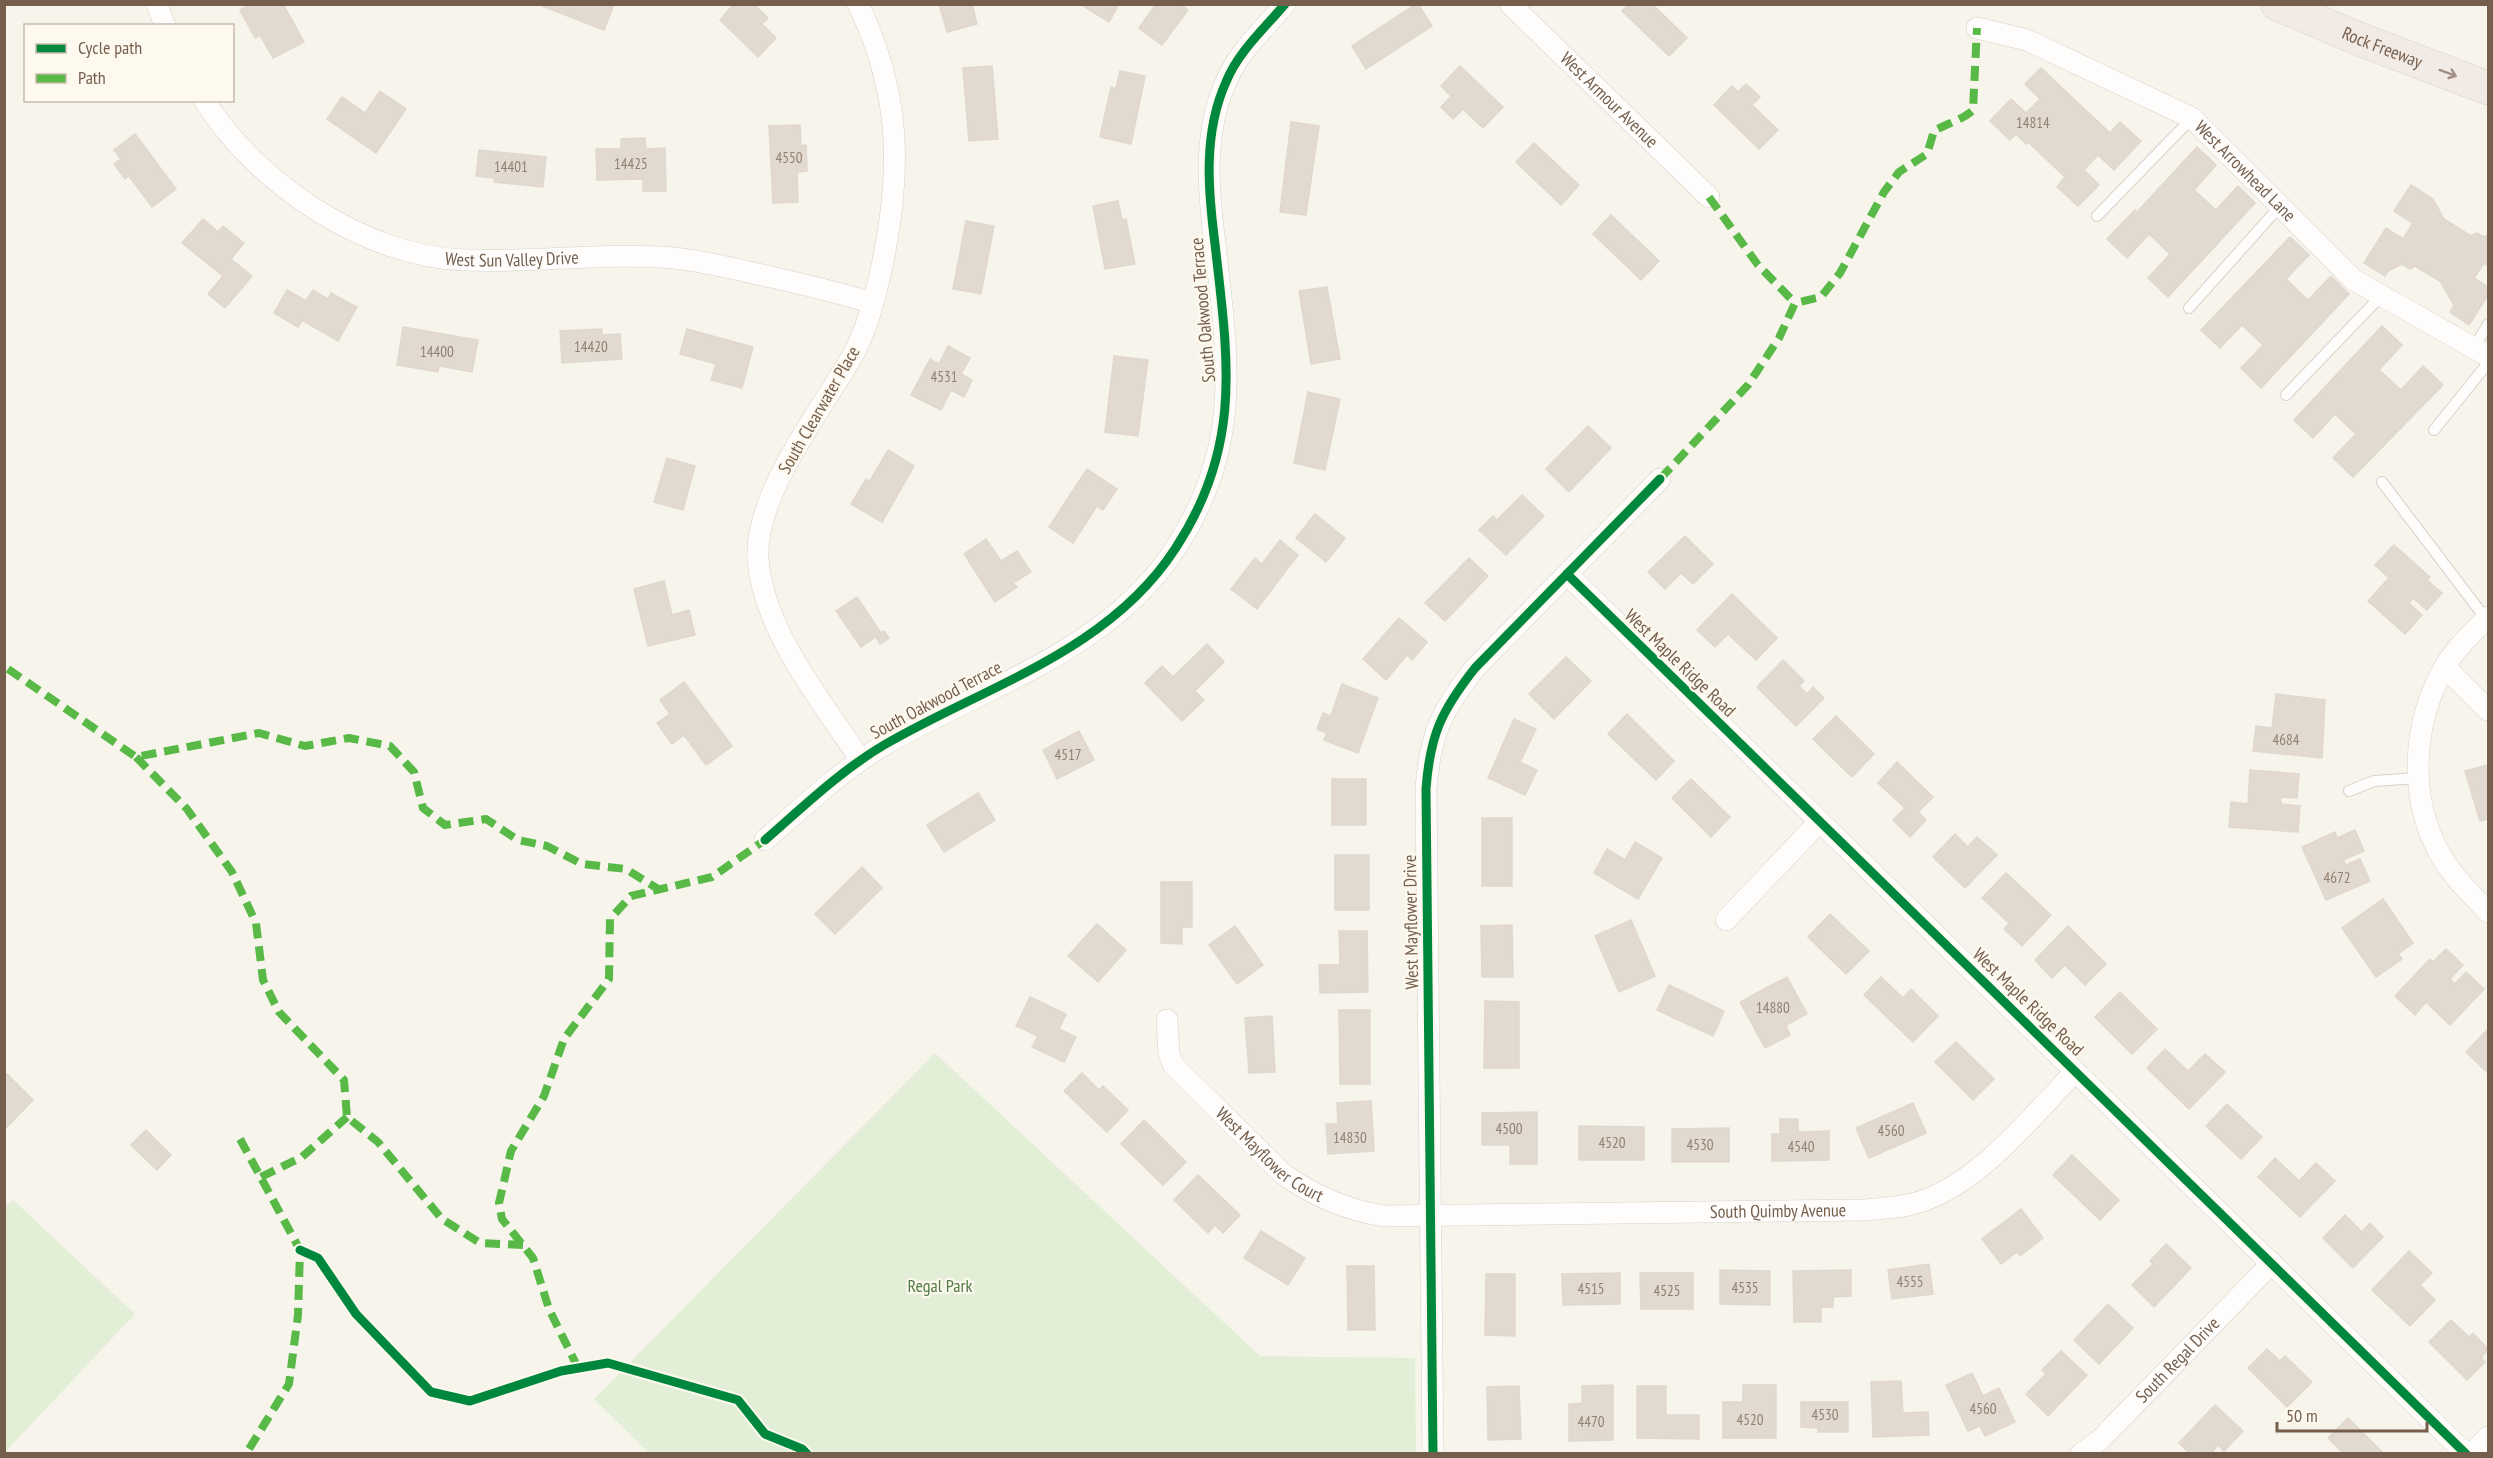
<svg xmlns="http://www.w3.org/2000/svg" width="2493" height="1458" font-family="'PT Sans Narrow',sans-serif">
<rect width="100%" height="100%" fill="#f7f4ec"/>
<!-- green -->
<g fill="#e3eed7">
<path d="M935 1053 1260 1356 1415 1358 1416 1453H649L594 1399Z"/>
<path d="M13 1200 135 1314 5 1452 4 1209Z"/>
</g>
<!-- building -->
<g fill="#e2dad1" stroke="#e0d8ce" stroke-width="1.5">
<path d="M250 4H283L304 42 273 58 260 35 255 38 240 10Z"/>
<path d="M537 4H614L604 30Z"/>
<path d="M734 4H754L768 18 762 24 776 38 758 57 720 20Z"/>
<path d="M939 4H972L977 24 947 32Z"/>
<path d="M1080 4H1119L1109 22Z"/>
<path d="M1156 4H1180L1188 10 1162 45 1139 28Z"/>
<path d="M1416 4H1418L1432 26 1366 69 1352 46Z"/>
<path d="M1629 4H1652L1687 38 1669 56 1622 11Z"/>
<path d="M992 66 998 139 969 141 963 68Z"/>
<path d="M1460 66 1503 107 1483 128 1463 109 1453 119 1441 107 1451 96 1441 86Z"/>
<path d="M2041 68 2110 133 2120 122 2141 141 2114 170 2098 155 2084 170 2099 185 2078 206 2057 187 2065 177 2028 142 2026 144 2016 134 2010 140 1990 121 2011 99 2026 113 2040 99 2025 84Z"/>
<path d="M1120 71 1145 76 1131 144 1100 137 1111 87 1116 89Z"/>
<path d="M1746 84 1760 97 1752 105 1778 130 1759 149 1714 105 1732 86 1738 92Z"/>
<path d="M380 91 406 109 376 153 327 119 342 97 365 113Z"/>
<path d="M1291 122 1319 126 1306 215 1280 212Z"/>
<path d="M800 125 801 146 806 145 807 171 797 172 798 202 773 203 769 126Z"/>
<path d="M135 134 176 189 152 207 129 176 125 179 114 164 121 159 114 150Z"/>
<path d="M645 138 646 149 665 148 666 191H643V179L597 180 596 149H621V139Z"/>
<path d="M1534 143 1579 185 1561 205 1516 162Z"/>
<path d="M2197 147 2216 165 2194 190 2216 210 2238 186 2255 203 2168 297 2148 278 2170 254 2149 234 2127 258 2107 239 2135 210 2137 212Z"/>
<path d="M479 150 546 157 543 187 494 182V178L476 176Z"/>
<path d="M2411 185 2433 199 2444 219 2471 236 2477 233 2484 237 2488 235V266L2484 263 2474 278 2488 287V295L2469 325 2450 312 2454 305 2440 281 2415 266 2410 269 2402 264 2388 271 2385 276 2364 263 2386 228 2403 239 2413 223 2394 211Z"/>
<path d="M1118 201 1122 220 1126 219 1135 264 1105 269 1093 206Z"/>
<path d="M1611 215 1659 261 1641 280 1593 234Z"/>
<path d="M203 219 218 232 223 226 244 243 231 259 252 276 225 308 208 294 223 276 182 243Z"/>
<path d="M966 221 994 226 981 294 953 289Z"/>
<path d="M2290 237 2309 255 2286 279 2308 300 2331 276 2349 294 2261 388 2241 368 2263 345 2242 325 2220 348 2201 330Z"/>
<path d="M1327 287 1340 359 1311 364 1299 291Z"/>
<path d="M287 290 306 301 313 290 328 299 331 293 357 307 338 341 302 320 298 327 274 313Z"/>
<path d="M2382 326 2402 345 2379 370 2401 390 2423 366 2443 385 2353 477 2333 458 2356 434 2335 414 2313 438 2294 420Z"/>
<path d="M403 327 478 340 472 372 439 366 438 372 397 365Z"/>
<path d="M602 329V335L620 334 622 359 562 363 560 331Z"/>
<path d="M687 329 753 347 742 388 711 380 716 364 680 354Z"/>
<path d="M948 346 970 358 961 374 972 380 964 397 951 390 941 410 911 395 930 359 939 364Z"/>
<path d="M1114 356 1148 360 1138 436 1105 432Z"/>
<path d="M1308 392 1340 399 1325 470 1294 463Z"/>
<path d="M1588 426 1611 448 1569 492 1546 469Z"/>
<path d="M888 450 914 466 882 522 851 504 866 479 870 481Z"/>
<path d="M667 458 695 466 683 510 654 502Z"/>
<path d="M1087 469 1117 489 1103 510 1097 506 1073 543 1049 527Z"/>
<path d="M1522 495 1544 516 1506 555 1479 530 1493 516 1497 520Z"/>
<path d="M1315 514 1345 538 1326 562 1296 538Z"/>
<path d="M1685 536 1713 564 1693 584 1681 573 1665 589 1648 572Z"/>
<path d="M986 539 1001 561 1017 551 1031 572 1013 583 1017 587 995 602 964 554Z"/>
<path d="M1280 540 1298 555 1257 609 1231 589 1255 558 1262 564Z"/>
<path d="M2394 545 2430 577 2427 580 2442 593 2427 610 2413 598 2409 603 2422 615 2405 634 2368 601 2389 578 2375 565Z"/>
<path d="M1469 558 1488 576 1445 621 1425 603Z"/>
<path d="M664 581 672 615 689 610 695 635 648 646 634 589Z"/>
<path d="M1732 594 1777 638 1756 660 1728 634 1715 647 1697 630Z"/>
<path d="M857 597 881 633 884 631 889 638 880 644 876 637 861 647 836 611Z"/>
<path d="M1399 618 1427 642 1412 660 1407 655 1386 680 1363 659Z"/>
<path d="M1207 644 1224 662 1195 691 1204 700 1182 721 1145 683 1162 666 1173 677Z"/>
<path d="M1566 657 1591 681 1554 719 1529 694Z"/>
<path d="M1783 660 1804 681 1799 686 1807 694 1813 687 1824 698 1796 726 1757 687Z"/>
<path d="M684 682 732 746 706 765 684 735 672 744 657 723 670 714 660 700Z"/>
<path d="M1342 684 1378 698 1358 753 1324 740 1327 733 1317 729 1323 713 1331 716Z"/>
<path d="M2276 694 2325 700 2322 758 2253 751 2256 726 2272 728Z"/>
<path d="M1627 714 1674 761 1656 780 1608 734Z"/>
<path d="M1836 716 1874 754 1852 777 1813 739Z"/>
<path d="M1514 719 1536 729 1520 762 1537 770 1525 795 1488 778Z"/>
<path d="M1079 731 1094 760 1057 779 1043 750Z"/>
<path d="M1897 762 1933 797 1918 812 1926 820 1910 837 1893 820 1905 808 1878 783Z"/>
<path d="M2488 765V819L2480 821 2465 771Z"/>
<path d="M2250 770 2299 774 2297 798 2281 797V804L2300 806 2298 832 2229 827 2231 802 2248 804Z"/>
<rect x="1332" y="779" width="34" height="46"/>
<path d="M1691 779 1730 817 1711 837 1672 798Z"/>
<path d="M978 793 995 820 944 852 927 825Z"/>
<rect x="1482" y="818" width="30" height="68"/>
<path d="M2355 830 2364 851 2343 860 2346 865 2360 859 2370 881 2326 900 2302 847 2335 832 2337 838Z"/>
<path d="M1955 834 1968 847 1977 837 1997 855 1965 888 1933 857Z"/>
<path d="M1635 842 1662 858 1638 899 1594 873 1607 849 1625 860Z"/>
<rect x="1335" y="855" width="34" height="55"/>
<path d="M862 867 882 888 835 934 815 914Z"/>
<path d="M2006 873 2051 915 2022 946 2004 929 2009 923 1982 898Z"/>
<path d="M1161 882H1192V927H1182V944L1161 943Z"/>
<path d="M2383 899 2413 943 2398 954 2402 959 2376 977 2342 928Z"/>
<path d="M1830 914 1869 951 1846 974 1808 937Z"/>
<path d="M1631 920 1655 976 1619 992 1595 936Z"/>
<path d="M1097 924 1126 950 1098 982 1068 956Z"/>
<path d="M1512 925 1513 977H1482L1481 926Z"/>
<path d="M1235 926 1263 965 1237 984 1209 945Z"/>
<path d="M2068 926 2106 964 2085 985 2065 965 2052 978 2035 960Z"/>
<path d="M1339 931H1367L1368 992 1320 993 1319 965H1340Z"/>
<path d="M2446 949 2463 965 2450 979 2455 984 2466 972 2484 989 2450 1025 2426 1002 2415 1015 2395 996 2430 959 2433 962Z"/>
<path d="M1787 977 1807 1014 1786 1025 1790 1035 1765 1048 1740 1002Z"/>
<path d="M1881 977 1903 998 1911 989 1938 1016 1913 1042 1864 995Z"/>
<path d="M1669 985 1724 1011 1713 1036 1657 1010Z"/>
<path d="M2120 992 2157 1029 2132 1054 2095 1017Z"/>
<path d="M1030 997 1066 1014 1059 1029 1076 1037 1064 1062 1032 1047 1038 1036 1016 1026Z"/>
<path d="M1485 1001 1519 1002V1068H1484Z"/>
<path d="M1339 1010H1370V1084H1340Z"/>
<path d="M1272 1016 1275 1072 1249 1073 1245 1018Z"/>
<path d="M2488 1029V1073L2466 1052Z"/>
<path d="M1956 1042 1994 1079 1973 1100 1935 1062Z"/>
<path d="M2165 1049 2188 1071 2205 1054 2225 1072 2189 1109 2147 1068Z"/>
<path d="M1082 1073 1099 1090 1103 1086 1128 1110 1107 1132 1064 1091Z"/>
<path d="M7 1074 33 1100 4 1130V1077Z"/>
<path d="M1371 1101 1374 1151 1328 1154 1326 1124H1338L1337 1103Z"/>
<path d="M1913 1103 1926 1133 1869 1158 1856 1128Z"/>
<path d="M2227 1104 2262 1137 2241 1159 2206 1126Z"/>
<path d="M1537 1112V1164H1510V1145H1482V1113Z"/>
<path d="M1780 1119H1798V1132L1829 1131V1160L1772 1161V1134H1780Z"/>
<path d="M1144 1120 1186 1162 1163 1185 1121 1144Z"/>
<path d="M1579 1126 1644 1127V1160H1579Z"/>
<path d="M1729 1128V1162H1672V1129Z"/>
<path d="M146 1130 171 1155 157 1170 131 1145Z"/>
<path d="M2072 1155 2119 1200 2100 1220 2053 1175Z"/>
<path d="M2275 1158 2299 1181 2316 1163 2335 1181 2300 1217 2258 1177Z"/>
<path d="M1198 1175 1240 1215 1223 1233 1215 1225 1208 1233 1174 1200Z"/>
<path d="M2021 1209 2043 1238 2020 1256 2017 1252 2001 1264 1982 1239Z"/>
<path d="M2345 1215 2362 1232 2370 1223 2383 1237 2353 1268 2323 1238Z"/>
<path d="M1261 1231 1305 1258 1288 1285 1244 1258Z"/>
<path d="M2166 1244 2191 1268 2154 1307 2132 1285 2153 1264 2150 1261Z"/>
<path d="M2409 1251 2432 1273 2420 1285 2435 1300 2410 1326 2372 1290Z"/>
<path d="M1929 1264 1933 1294 1892 1299 1888 1270Z"/>
<path d="M1347 1266H1374L1375 1330H1348Z"/>
<path d="M1720 1270 1770 1271V1305L1720 1304Z"/>
<path d="M1851 1270V1296L1833 1297V1307H1821V1322H1794L1793 1271Z"/>
<path d="M1620 1273V1304L1563 1305 1562 1274Z"/>
<path d="M1640 1273H1693V1309H1641Z"/>
<path d="M1486 1274H1515V1336L1485 1335Z"/>
<path d="M2108 1304 2133 1328 2099 1364 2074 1340Z"/>
<path d="M2451 1320 2469 1337 2473 1333 2488 1349 2481 1358 2485 1362 2467 1380 2429 1342Z"/>
<path d="M2267 1349 2280 1361 2285 1356 2312 1382 2287 1407 2248 1368Z"/>
<path d="M2061 1351 2087 1375 2048 1416 2026 1394 2046 1374 2042 1370Z"/>
<path d="M1972 1373 1983 1396 1999 1388 2015 1422 1985 1436 1980 1426 1968 1431 1946 1385Z"/>
<path d="M1901 1381 1903 1413 1928 1412 1929 1435 1873 1437 1871 1382Z"/>
<path d="M1613 1385V1440L1569 1441V1404L1582 1403V1386Z"/>
<path d="M1743 1385H1776V1438H1723V1402H1743Z"/>
<path d="M1519 1386 1521 1439 1488 1440 1487 1387Z"/>
<path d="M1637 1386H1666V1415H1699V1439L1637 1438Z"/>
<path d="M1801 1402H1848V1432H1818V1428L1801 1427Z"/>
<path d="M2215 1405 2243 1431 2224 1451 2218 1445 2211 1454H2190L2179 1443Z"/>
<path d="M2348 1418 2384 1454H2344L2328 1438Z"/>
</g>
<g fill="none" stroke-linecap="round" stroke-linejoin="round">
<!-- service casing -->
<g stroke="#d7d1ca" stroke-width="12">
<g id="service">
<path d="M2097 216 2192 118"/>
<path d="M2189 308 2280 206"/>
<path d="M2474 348 2488 324"/>
<path d="M2286 395 2381 296"/>
<path d="M2434 430 2488 363"/>
<path d="M2382 482 2486 619"/>
<path d="M2349 791 2374 781 2418 778"/>
</g>
</g>
<!-- minor casing -->
<g stroke="#d7d1ca" stroke-width="22">
<g id="minor">
<path d="M157 4 165 26"/>
<path d="M858 4C901 93 902 171 882 266 875 297 867 332 850 360 819 413 754 496 758 559 763 630 822 702 860 759"/>
<path id="s1" d="M1510 4 1709 197"/>
<path id="s2" d="M1977 28 2027 40 2192 118 2354 280 2488 356"/>
<path id="s3" d="M204 100C257 184 365 257 465 260 535 263 605 252 674 258 702 261 731 268 758 274 797 283 835 291 872 303"/>
<path d="M1567 574 2466 1454"/>
<path d="M2488 617C2473 633 2455 648 2444 668 2412 725 2408 798 2441 856 2454 878 2471 894 2488 912"/>
<path d="M2445 667 2488 710"/>
<path d="M765 840C803 807 840 771 884 745 985 686 1108 652 1175 549 1243 446 1228 359 1215 244 1208 190 1203 133 1226 82 1238 52 1264 29 1285 4"/>
<path d="M1726 920 1819 822"/>
<path id="s4" d="M1167 1020 1169 1054 1174 1066 1283 1174C1314 1196 1346 1210 1384 1216L1865 1210C1881 1208 1897 1208 1912 1204 1975 1189 2031 1117 2075 1072"/>
<path d="M1433 1454 1426 789C1430 734 1442 710 1475 668L1660 479"/>
<path id="s5" d="M2081 1454 2100 1440 2272 1263"/>
<path d="M2472 1454 2488 1437"/>
</g>
</g>
<!-- motorway casing -->
<g stroke="#d8d1ca" stroke-width="34">
<g id="motorway">
<path id="s6" d="M2277 4 2359 39 2488 88"/>
</g>
</g>
<!-- service -->
<use href="#service" stroke="#fefdfc" stroke-width="10"/>
<!-- minor -->
<use href="#minor" stroke="#fefdfc" stroke-width="21"/>
<!-- motorway -->
<use href="#motorway" stroke="#f1eae5" stroke-width="33"/>
<!-- quiet -->
<g stroke="#58b947" stroke-width="8" stroke-dasharray="15 8" stroke-linecap="butt">
<path d="M1709 197 1758 265 1795 303"/>
<path d="M1660 479 1748 385 1779 338 1795 303 1821 297 1840 273 1884 192 1899 172 1927 154 1934 131C1946 124 1964 119 1973 110L1977 28"/>
<path d="M8 669 136 757 259 733 305 746 349 738 390 746 414 772 423 808 445 825 486 819 518 840 547 846 582 864 626 869 658 889"/>
<path d="M136 757 187 809 232 872 256 923 263 980 279 1012 344 1080 347 1117 378 1142 442 1219 480 1243 523 1245"/>
<path d="M240 1139 300 1250 298 1315 289 1384 246 1454"/>
<path d="M261 1177 302 1157 347 1117"/>
<path d="M578 1368 549 1309 533 1258 502 1219 499 1203 511 1151 544 1096 564 1039 609 979 610 919 631 896 712 877 765 840"/>
</g>
<!-- cycleway casing -->
<g stroke="#fef9ee" stroke-width="13">
<g id="cycleway">
<path d="M1567 574 2466 1454"/>
<path d="M765 840C803 807 840 771 884 745 985 686 1108 652 1175 549 1243 446 1228 359 1215 244 1208 190 1203 133 1226 82 1238 52 1264 29 1285 4"/>
<path d="M300 1250 318 1258 356 1314 431 1392 470 1401 561 1371 608 1363 738 1400 765 1434 802 1449 807 1454"/>
<path d="M1433 1454 1426 789C1430 734 1442 710 1475 668L1660 479"/>
</g>
</g>
<!-- cycleway -->
<use href="#cycleway" stroke="#00873e" stroke-width="9"/>
</g>
<!-- one-way arrows -->
<defs><path id="oneway-shaft" d="M-6 0H5M1.5-3L5.5 0L1.5 3" fill="none" stroke-width="1.6" stroke-linecap="round" stroke-linejoin="round" transform="scale(1.5)"/></defs>
<use stroke="#a08f82" href="#oneway-shaft" transform="translate(2448 73) rotate(20)"/>
<g text-anchor="middle" stroke-width="4.5" stroke-linejoin="round" paint-order="stroke">
<!-- number labels -->
<g font-size="15" fill="#928070">
<text x="2033" y="128">14814</text>
<text x="789" y="163">4550</text>
<text x="631" y="169">14425</text>
<text x="511" y="172">14401</text>
<text x="591" y="352">14420</text>
<text x="437" y="357">14400</text>
<text x="944" y="382">4531</text>
<text x="2286" y="745">4684</text>
<text x="1068" y="760">4517</text>
<text x="2337" y="883">4672</text>
<text x="1773" y="1013">14880</text>
<text x="1509" y="1134">4500</text>
<text x="1891" y="1136">4560</text>
<text x="1350" y="1143">14830</text>
<text x="1612" y="1148">4520</text>
<text x="1700" y="1150">4530</text>
<text x="1801" y="1152">4540</text>
<text x="1910" y="1287">4555</text>
<text x="1745" y="1293">4535</text>
<text x="1591" y="1294">4515</text>
<text x="1667" y="1296">4525</text>
<text x="1983" y="1414">4560</text>
<text x="1825" y="1420">4530</text>
<text x="1750" y="1425">4520</text>
<text x="1591" y="1427">4470</text>
</g>
<!-- street labels -->
<g font-size="18" fill="#755e4c" stroke="#fef9ee">
<text dy="6" stroke="none"><textPath href="#s6" startOffset="114">Rock Freeway</textPath></text>
<text dy="6" stroke="none"><textPath href="#s1" startOffset="138">West Armour Avenue</textPath></text>
<text dy="6" stroke="none"><textPath href="#s2" startOffset="309">West Arrowhead Lane</textPath></text>
<text dy="6" stroke="none"><textPath href="#s3" startOffset="364">West Sun Valley Drive</textPath></text>
<text transform="translate(1203 310) rotate(-95)" y="6">South Oakwood Terrace</text>
<text transform="translate(819 410) rotate(-60)" y="6">South Clearwater Place</text>
<text transform="translate(1680 663) rotate(44)" y="6">West Maple Ridge Road</text>
<text transform="translate(936 700) rotate(-28)" y="6">South Oakwood Terrace</text>
<text transform="translate(1411 922) rotate(-91)" y="6">West Mayflower Drive</text>
<text transform="translate(2028 1002) rotate(44)" y="6">West Maple Ridge Road</text>
<text dy="6" stroke="none"><textPath href="#s4" startOffset="178">West Mayflower Court</textPath></text>
<text dy="6" stroke="none"><textPath href="#s4" startOffset="705">South Quimby Avenue</textPath></text>
<text dy="6" stroke="none"><textPath href="#s5" startOffset="135">South Regal Drive</textPath></text>
</g>
<!-- park labels -->
<g font-size="18" fill="#507b44" stroke="#fef9ee">
<text x="940" y="1292">Regal Park</text>
</g>
</g>
<!-- border -->
<rect width="2493" height="1458" fill="none" stroke="#755e4c" stroke-width="12"/>
<!-- legend -->
<rect x="24" y="24" width="210" height="78" fill="#fef9ee" stroke="#c7bbad" stroke-width="1.5"/>
<rect x="36" y="44" width="30" height="9" fill="#00873e" stroke="#c7bbad" stroke-width="1.5"/>
<text x="78" y="54" font-size="18" fill="#755e4c">Cycle path</text>
<rect x="36" y="74" width="30" height="9" fill="#58b947" stroke="#c7bbad" stroke-width="1.5"/>
<text x="78" y="84" font-size="18" fill="#755e4c">Path</text>
<!-- scale -->
<path d="M2277 1422v9h150v-9" fill="none" stroke="#755e4c" stroke-width="3"/>
<text x="2286" y="1422" font-size="18" fill="#755e4c" stroke="#fef9ee" stroke-width="4.5" paint-order="stroke">50 m</text>
</svg>
